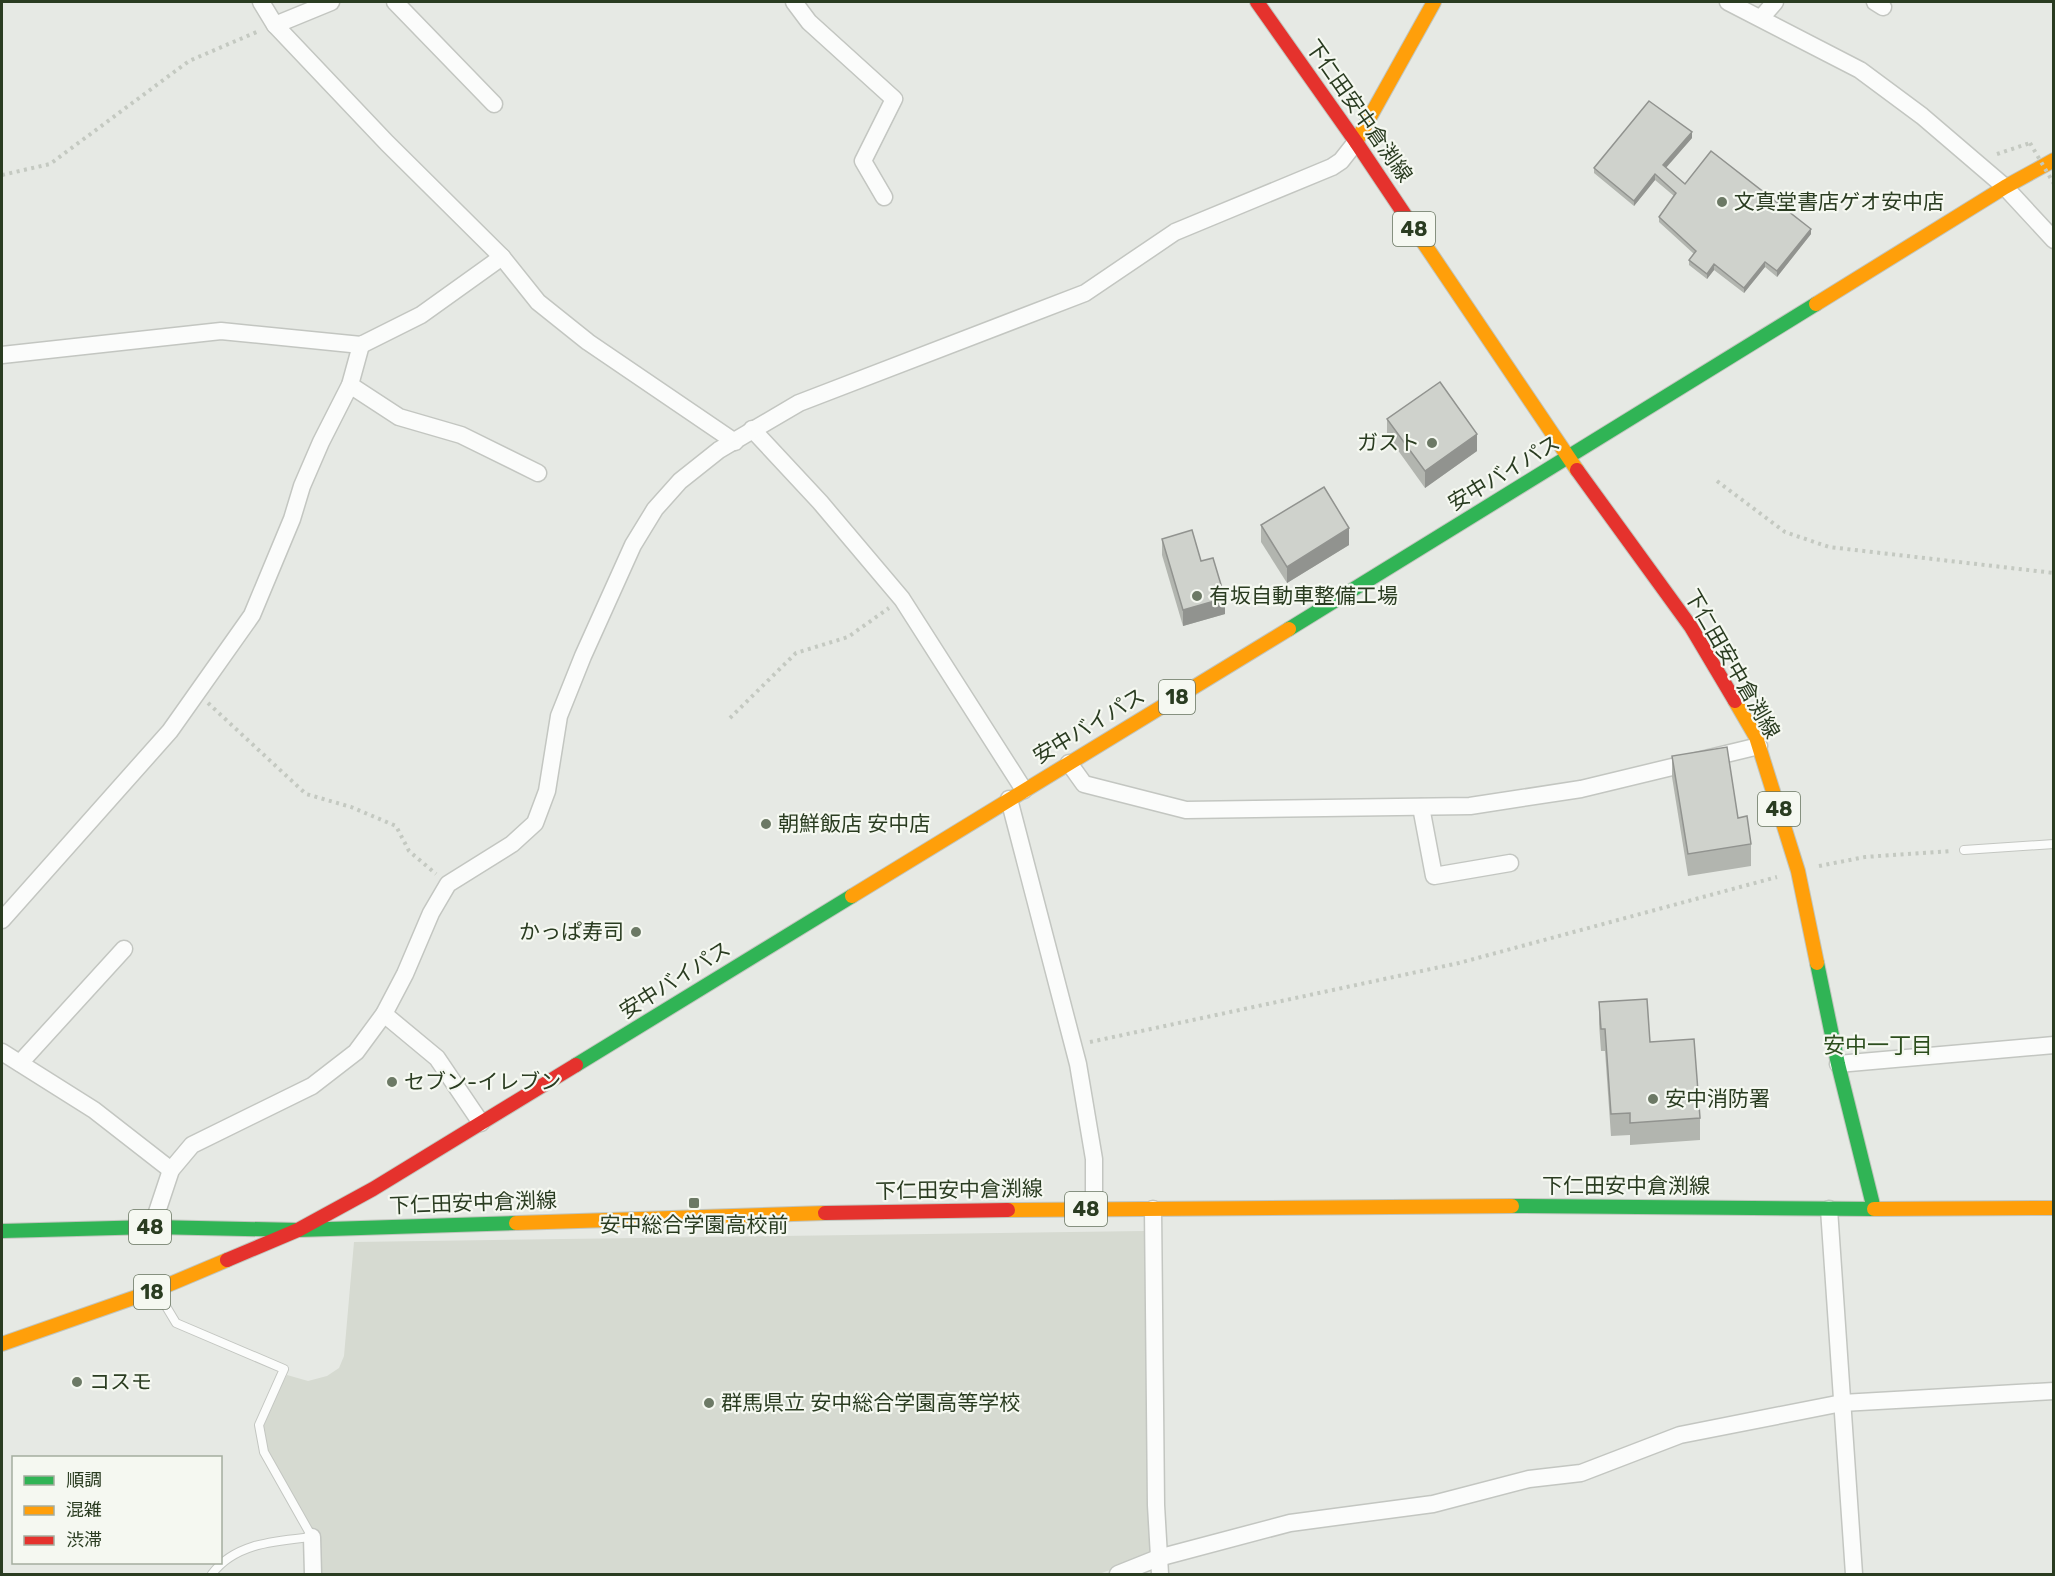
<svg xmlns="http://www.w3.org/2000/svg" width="2055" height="1576" font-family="Rubik,'Noto Sans JP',sans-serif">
<rect width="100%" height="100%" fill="#e6e9e4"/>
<!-- built -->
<path fill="#d6dad1" d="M1144 1231 1150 1551 1143 1558 1099 1574H317L315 1535 268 1452 259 1425 287 1375 308 1381 327 1376 339 1368 344 1356 354 1242Z"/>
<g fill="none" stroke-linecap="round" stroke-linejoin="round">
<!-- lane casing -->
<g stroke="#c3c6c1" stroke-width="10">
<g id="lane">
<path d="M1964 850 2054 844"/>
<path d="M158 1293 176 1323 284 1369 259 1425 264 1452 312 1537C276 1541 235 1543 212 1574"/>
</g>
</g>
<!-- street casing -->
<g stroke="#c3c6c1" stroke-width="19">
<g id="street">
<path d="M261 2 275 25 387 143 502 257 538 302 588 342 735 442"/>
<path d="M395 2 494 104"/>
<path d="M794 2 809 22 894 99 863 161 884 197"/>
<path d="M1728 2 1860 70 1922 116 2005 187 2054 240"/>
<path d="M1875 2 1883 7"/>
<path d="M1761 18 1775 2"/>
<path d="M275 25 331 2"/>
<path d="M2 355 221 331 361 345 421 315 502 257"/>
<path d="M350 385 399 417 461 435 538 473"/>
<path d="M752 429 820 502 902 599 1024 790"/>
<path d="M1069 763 1084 784 1186 810 1470 806 1581 789 1759 746"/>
<path d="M1009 799 1078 1064 1094 1159V1208"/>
<path d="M1421 807 1434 876 1510 863"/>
<path d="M2 920 170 731 252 615 292 519 302 486 321 442 350 385 361 345"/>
<path d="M384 1014 437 1058 481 1123"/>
<path d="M2 1052 94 1110 171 1170"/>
<path d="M20 1063 124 949"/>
<path d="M1838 1064 2054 1045"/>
<path d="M1153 1209 1156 1505 1160 1574"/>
<path d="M1829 1209 1854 1574"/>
<path d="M152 1227 171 1170 192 1145 312 1086 356 1052 384 1014 405 974 431 913 448 884 512 844 535 823 547 791 559 716 583 656 633 545 655 509 680 481 719 450 799 403 1085 293 1175 232 1332 167 1341 161 1356 142"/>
<path d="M312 1537 313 1574"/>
<path d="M1118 1574 1158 1558 1290 1523 1433 1504 1529 1479 1581 1473 1680 1435 1842 1403 2054 1391"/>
</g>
</g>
<!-- fast casing -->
<g stroke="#c1c5bd" stroke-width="16">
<g id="fast">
<path d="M1289 629 1816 304"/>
<path d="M576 1065 852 896"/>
<path d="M1512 1206 1874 1209 1838 1064 1817 963"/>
<path d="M2 1231 152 1227 298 1230 516 1223"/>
</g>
</g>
<!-- slow casing -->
<g stroke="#c1c5bd" stroke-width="16">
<g id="slow">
<path d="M1356 142 1434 2"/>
<path d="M1419 236 1577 470"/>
<path d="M1816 304 2005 187 2054 160"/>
<path d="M1735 701 1756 737 1798 871 1817 963"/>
<path d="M852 896 1289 629"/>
<path d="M1874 1209 2054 1208"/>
<path d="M1008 1210 1512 1206"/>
<path d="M516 1223 825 1213"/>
<path d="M2 1344 156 1290 227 1260"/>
</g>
</g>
<!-- jam casing -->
<g stroke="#c1c5bd" stroke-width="16">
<g id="jam">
<path d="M1257 2 1356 142 1419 236"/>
<path d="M1577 470 1691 627 1735 701"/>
<path d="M825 1213 1008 1210"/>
<path d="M227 1260 298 1230 373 1189 576 1065"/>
</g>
</g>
<!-- path -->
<g stroke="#c4c9c1" stroke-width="4" stroke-dasharray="3 4.5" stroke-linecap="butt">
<path d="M1997 154 2030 143"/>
<path d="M2 175 50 164 189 61 259 31"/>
<path d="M1717 481 1785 532 1829 547 2054 573"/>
<path d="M208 703 306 794 351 807 396 826 409 851 436 874"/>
<path d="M730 718 796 653 848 637 889 608"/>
<path d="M1819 866 1865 857 1951 851"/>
<path d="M1090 1042 1459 963 1777 877"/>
</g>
<!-- lane -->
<use href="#lane" stroke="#fbfcfb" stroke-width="8"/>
<!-- street -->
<use href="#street" stroke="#fbfcfb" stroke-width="16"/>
<!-- fast -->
<use href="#fast" stroke="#30b455" stroke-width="14"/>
<!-- slow -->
<use href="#slow" stroke="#ff9f0a" stroke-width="14"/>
<!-- jam -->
<use href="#jam" stroke="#e5322d" stroke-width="14"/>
<!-- path-bridge -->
<path stroke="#c4c9c1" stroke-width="4" stroke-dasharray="3 4.5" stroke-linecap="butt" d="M2030 143 2054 184"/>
</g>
<!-- wall -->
<g fill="#b2b5af">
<path d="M1692 138 1666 168 1685 184 1811 234 1777 277 1765 267 1744 293 1714 270 1707 279 1689 265V260L1694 254 1659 222V217L1674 196 1655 180 1634 206 1594 173V168Z"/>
<path d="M1387 419 1477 451 1425 488 1387 435Z"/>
<path d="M1261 525 1349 545 1287 583 1261 542Z"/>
<path d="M1162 539 1201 561 1225 614 1183 626 1162 555Z"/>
<path d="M1672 756 1738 818 1751 844V866L1688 876 1672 777Z"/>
<path d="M1599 1002 1650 1042 1700 1118V1140L1630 1145V1135L1611 1136 1605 1051H1601L1599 1024Z"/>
</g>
<!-- shaded-wall -->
<g fill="#91938f">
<path d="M1692 132V138L1663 171V165Z"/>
<path d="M1655 174V180L1634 206V201Z"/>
<path d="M1811 229V234L1777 277V271Z"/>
<path d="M1765 262V267L1744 293V288Z"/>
<path d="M1714 264V270L1707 279V274Z"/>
<path d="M1477 434V451L1425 488V471Z"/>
<path d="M1349 528V545L1287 583V567Z"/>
<path d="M1225 598V614L1183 626V610Z"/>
</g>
<!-- building -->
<g fill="#cfd2cc" stroke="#91938f" stroke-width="1.5">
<path d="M1649 101 1692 132 1663 165 1685 184 1711 151 1811 229 1777 271 1765 262 1744 288 1714 264 1707 274 1689 260 1696 251 1659 217 1676 193 1655 174 1634 201 1594 168Z"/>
<path d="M1440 382 1477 434 1425 471 1387 419Z"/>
<path d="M1324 487 1349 528 1287 567 1261 525Z"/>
<path d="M1192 530 1201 561 1213 558 1225 598 1183 610 1162 539Z"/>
<path d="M1727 747 1738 818 1747 816 1751 844 1688 854 1672 756Z"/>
<path d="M1647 999 1650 1042 1694 1039 1700 1118 1630 1123V1113L1611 1114 1605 1029H1601L1599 1002Z"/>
</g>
<!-- markers -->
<g fill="#6c7965" stroke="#f5f8f1" stroke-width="2">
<circle cx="1722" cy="202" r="6"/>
<circle cx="1432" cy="443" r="6"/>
<circle cx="1197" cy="596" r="6"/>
<circle cx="766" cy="824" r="6"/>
<circle cx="636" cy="932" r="6"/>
<circle cx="392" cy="1082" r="6"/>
<circle cx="1653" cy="1099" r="6"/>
<rect x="688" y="1197" width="12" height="12" rx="3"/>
<circle cx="77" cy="1382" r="6"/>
<circle cx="709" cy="1403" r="6"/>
</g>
<g text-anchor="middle" stroke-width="4.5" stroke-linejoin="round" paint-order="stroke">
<!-- shield labels -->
<g fill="#f5f8f1" stroke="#67745f" stroke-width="1.5">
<rect x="1393" y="212" width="42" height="34" rx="4.5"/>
<rect x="1159" y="680" width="36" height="34" rx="4.5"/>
<rect x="1758" y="792" width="42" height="34" rx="4.5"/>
<rect x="1065" y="1192" width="42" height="34" rx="4.5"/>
<rect x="129" y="1210" width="42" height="34" rx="4.5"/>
<rect x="134" y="1275" width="36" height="34" rx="4.5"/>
</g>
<g font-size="20" font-weight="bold" fill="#2a3c21">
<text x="1414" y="236">48</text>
<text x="1177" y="704">18</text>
<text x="1779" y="816">48</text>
<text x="1086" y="1216">48</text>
<text x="150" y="1234">48</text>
<text x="152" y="1299">18</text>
</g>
<!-- street labels -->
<g font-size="21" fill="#2a3c21" stroke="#f5f8f1">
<text transform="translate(1359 111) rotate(55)" y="7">下仁田安中倉渕線</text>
<text transform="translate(1504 473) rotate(-31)" y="7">安中バイパス</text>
<text transform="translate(1732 664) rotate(60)" y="7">下仁田安中倉渕線</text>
<text transform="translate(1089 726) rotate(-31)" y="7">安中バイパス</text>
<text transform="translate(675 980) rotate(-32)" y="7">安中バイパス</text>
<text x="1626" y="1193">下仁田安中倉渕線</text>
<text transform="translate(959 1190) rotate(-1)" y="7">下仁田安中倉渕線</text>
<text transform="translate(473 1203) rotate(-2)" y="7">下仁田安中倉渕線</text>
</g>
<!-- poi labels -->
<g font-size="21" fill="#2a3c21" stroke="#f5f8f1" text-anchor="start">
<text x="1734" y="209">文真堂書店ゲオ安中店</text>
<text x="1420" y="450" text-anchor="end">ガスト</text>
<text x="1209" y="603">有坂自動車整備工場</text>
<text x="778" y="831">朝鮮飯店 安中店</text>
<text x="624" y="939" text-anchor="end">かっぱ寿司</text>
<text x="404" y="1089">セブン-イレブン</text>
<text x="1665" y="1106">安中消防署</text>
<text x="694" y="1232" text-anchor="middle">安中総合学園高校前</text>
<text x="89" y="1389">コスモ</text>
<text x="721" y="1410">群馬県立 安中総合学園高等学校</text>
</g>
<!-- neighbourhood labels -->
<g font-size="22" fill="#2c4e1d" stroke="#f5f8f1">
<text x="1878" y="1053">安中一丁目</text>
</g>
</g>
<!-- border -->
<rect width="2055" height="1576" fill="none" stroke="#2a3c21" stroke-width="6"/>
<!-- legend -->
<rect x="12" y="1456" width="210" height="108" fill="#f5f8f1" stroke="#a4ad9e" stroke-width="1.5"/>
<rect x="24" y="1476" width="30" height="9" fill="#30b455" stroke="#a4ad9e" stroke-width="1.5"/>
<text x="66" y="1486" font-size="18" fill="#2a3c21">順調</text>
<rect x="24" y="1506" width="30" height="9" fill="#ff9f0a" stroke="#a4ad9e" stroke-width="1.5"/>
<text x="66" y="1516" font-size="18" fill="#2a3c21">混雑</text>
<rect x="24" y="1536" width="30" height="9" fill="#e5322d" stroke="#a4ad9e" stroke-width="1.5"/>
<text x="66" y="1546" font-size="18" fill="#2a3c21">渋滞</text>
</svg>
